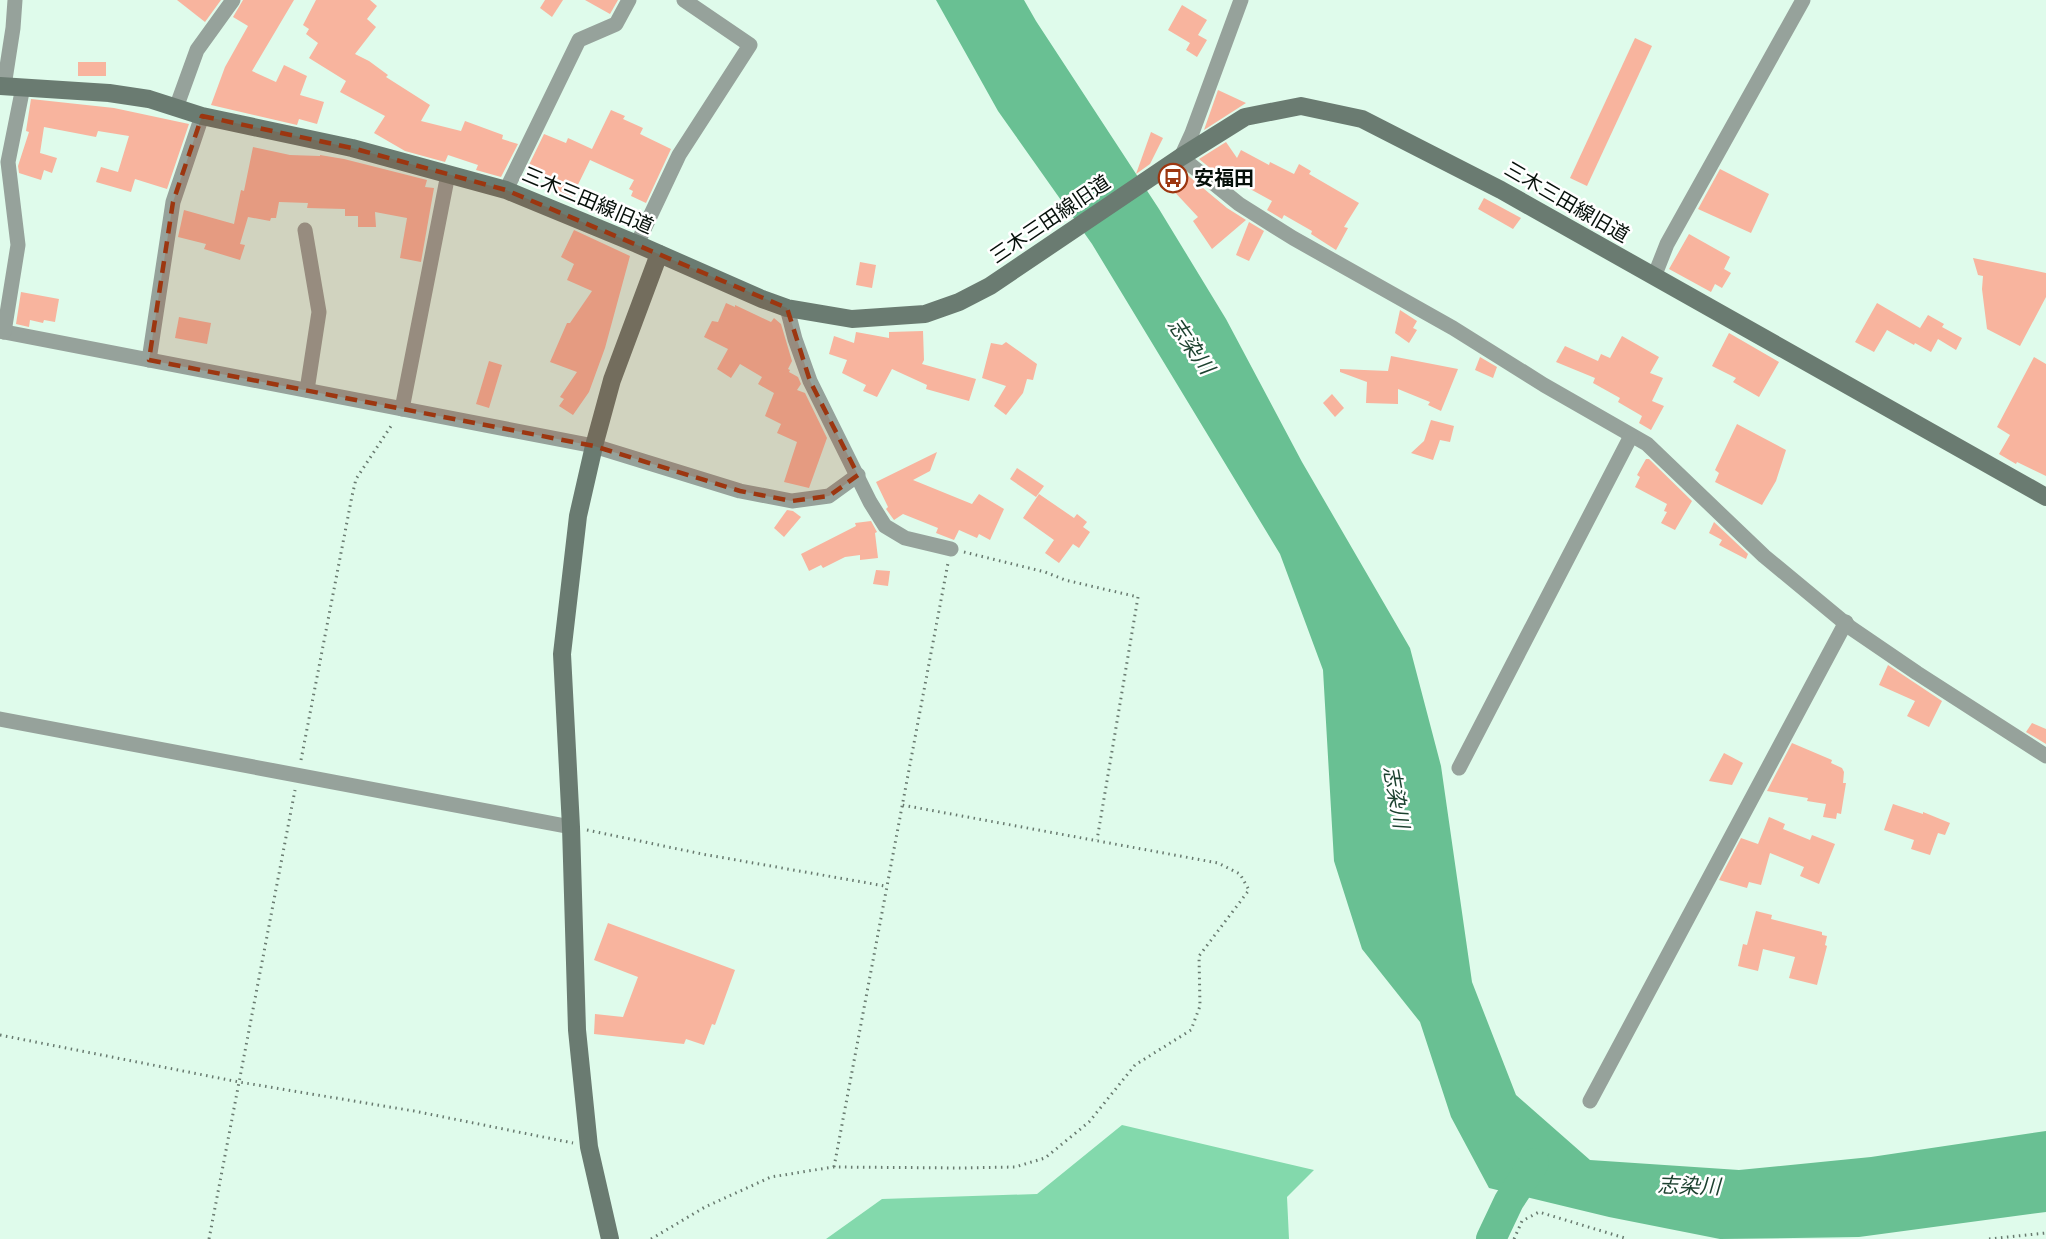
<svg xmlns="http://www.w3.org/2000/svg" width="2046" height="1239" font-family="'Open Sans','Noto Sans JP',sans-serif">
<rect width="100%" height="100%" fill="#dffbeb"/>
<!-- forest -->
<path fill="#83d9ac" d="M1122 1125 1314 1170 1287 1197 1289 1239H826L882 1199 1037 1194Z"/>
<!-- water -->
<path fill="#69c093" d="M936 0H1024L1036 21 1159 209 1226 319 1302 462 1410 648 1441 766 1472 982 1516 1095 1590 1160 1739 1170 1871 1157 2046 1131V1212L1859 1237 1720 1239 1609 1217 1489 1188 1451 1117 1420 1022 1362 949 1334 861 1323 670 1280 554 1092 244 998 111Z"/>
<g fill="none" stroke-linecap="round" stroke-linejoin="round">
<!-- river -->
<path stroke="#69c093" stroke-width="30" d="M1491 1239 1509 1201 1534 1163"/>
</g>
<!-- building -->
<g fill="#f8b49e">
<path d="M177 0H221L205 22Z"/>
<path d="M243 0H294L252 71 276 82 284 65 307 76 300 95 324 102 317 124 299 119 297 125 211 105 225 67 248 26 233 17Z"/>
<path d="M316 0H370L377 6 367 19 376 27 355 54 369 61 388 75 386 77 430 105 421 121 461 131 465 121 503 135 502 139 518 144 501 177 476 170 478 165 448 155 445 162 405 151 374 133 385 116 340 92 346 81 309 58 318 43 306 34 309 29 303 25Z"/>
<path d="M545 0H563L552 17 540 8Z"/>
<path d="M585 0H618L610 14Z"/>
<path d="M1182 5 1207 20 1198 35 1207 40 1197 57 1186 50 1190 43 1168 30Z"/>
<path d="M1635 38 1652 46 1587 186 1570 178Z"/>
<rect x="78" y="62" width="28" height="14"/>
<path d="M1218 90 1246 103 1204 130Z"/>
<path d="M31 99 114 108 189 124 167 189 135 179 131 192 96 182 101 167 118 172 129 136 98 131 96 137 44 127 40 153 57 158 52 173 44 170 41 180 19 173 18 166 29 132 26 131Z"/>
<path d="M611 110 625 116 623 119 643 128 640 134 671 149 646 203 631 196 633 191 629 189 634 180 590 160 570 201 554 193 558 183 527 169 544 134 566 143 568 138 592 149Z"/>
<path d="M1151 132 1163 138 1150 164 1136 174Z"/>
<path d="M1226 142 1237 158 1241 150 1269 165 1270 162 1294 174 1299 164 1311 171 1309 174 1359 203 1344 227 1348 228 1336 250 1311 234 1312 231 1284 215 1282 219 1267 210 1272 201 1241 184 1237 190 1199 159Z"/>
<path d="M253 147 290 155 320 156V155L344 159 427 180 425 187 434 188 421 262 400 258 407 218 375 212 376 227H358V216H345V209L307 208 308 203 279 202 276 218H271L270 221 248 217 240 244 245 245 240 260 204 249 206 244 178 237 184 210 234 224 241 190 244 191Z"/>
<path d="M1720 169 1769 194 1751 233 1698 209Z"/>
<path d="M1185 173 1227 208 1246 220 1212 249 1193 221 1198 217 1170 187Z"/>
<path d="M1484 198 1521 218 1513 229 1478 209Z"/>
<path d="M1249 222 1264 231 1249 261 1236 255Z"/>
<path d="M574 230 630 256 605 348 589 392 573 415 559 406 564 399 560 397 577 372 550 362 567 323H570L592 291 567 280 574 264 561 257Z"/>
<path d="M1689 234 1730 257 1724 269 1731 273 1722 288 1715 284 1711 292 1669 269Z"/>
<path d="M1973 258 2046 273V297L2020 346 1987 329 1982 289 1983 276 1978 275Z"/>
<path d="M860 262 876 265 872 288 856 285Z"/>
<path d="M21 292 59 299 55 322 44 320 43 323 30 320 29 327 16 324Z"/>
<path d="M726 303 735 307V305L771 322 774 318 781 324 792 361 788 369 790 370 789 372 798 377 801 384 797 390 805 393 827 438 809 488 784 482 797 442 777 433 781 424 765 416 774 393 758 384 762 377 740 364 731 378 717 369 728 349 704 337 712 321 718 322Z"/>
<path d="M1877 303 1920 328 1928 315 1944 324 1942 327 1962 338 1956 350 1938 339 1931 352 1915 343 1914 345 1887 330 1874 352 1855 342Z"/>
<path d="M1400 310 1417 321 1413 328 1417 330 1409 343 1395 333Z"/>
<path d="M179 317 211 323 207 344 175 338Z"/>
<path d="M923 331 924 360 922 364 976 379 969 401 926 389 927 385 892 369 877 397 863 391 866 385 842 373 847 360 829 354 834 336 854 343 856 332 889 338V332Z"/>
<path d="M1729 333 1779 362 1759 397 1733 382 1736 378 1712 366Z"/>
<path d="M1622 336 1659 357 1650 373 1663 378 1652 401 1664 406 1651 430 1639 423 1642 416 1618 402 1620 398 1593 383 1595 378 1556 362 1565 346 1598 361 1601 354 1610 358Z"/>
<path d="M1006 342 1037 364 1033 380 1027 379 1023 393 1006 415 994 406 1006 386 982 378 991 343 1002 345Z"/>
<path d="M1391 356 1458 369 1441 411 1428 405 1430 402 1398 389V404L1366 403 1367 382 1340 372V369L1388 371Z"/>
<path d="M1480 357 1497 367 1493 378 1475 370Z"/>
<path d="M2034 357 2046 364V476L2017 462 2016 464 1999 454 2010 435 1997 427Z"/>
<path d="M489 361 502 365 489 408 476 404Z"/>
<path d="M1332 394 1344 408 1335 417 1323 403Z"/>
<path d="M1431 420 1454 426 1450 442 1440 440 1433 460 1411 453 1424 441Z"/>
<path d="M1737 424 1786 450 1776 481 1762 505 1715 482 1719 473 1715 470Z"/>
<path d="M937 452 930 471 913 480 972 504 979 494 1004 509 990 540 979 534 977 538 959 530 954 540 936 533 938 528 903 514 894 520 886 509 888 507 876 482Z"/>
<path d="M1646 459H1649L1692 501 1675 530 1661 523 1667 512 1664 511 1667 504 1635 487 1640 477 1637 475Z"/>
<path d="M1017 468 1044 486 1036 497 1010 479Z"/>
<path d="M1039 494 1074 518 1077 514 1087 522 1083 527 1090 532 1079 548 1073 544 1059 563 1045 553 1054 540 1023 518Z"/>
<path d="M787 510 793 511 801 517 784 537 774 528Z"/>
<path d="M871 521 877 532 875 533 878 558 860 560V555L845 557 823 568 821 565 809 571 801 554 856 526 855 523Z"/>
<path d="M1714 522 1748 554 1746 559 1719 545 1722 540 1709 533Z"/>
<path d="M876 570 890 571 888 586 873 584Z"/>
<path d="M1888 665 1942 701 1929 727 1907 716 1915 701 1879 685Z"/>
<path d="M2032 723 2046 729V744L2026 732Z"/>
<path d="M1792 743 1832 760 1831 763 1842 768 1844 772 1843 783H1846L1841 814 1837 813 1836 819 1823 817 1826 804 1807 801 1808 798 1767 791Z"/>
<path d="M1724 753 1743 763 1732 785 1709 781Z"/>
<path d="M1893 804 1923 814V812L1950 823 1945 835 1938 833 1930 855 1911 849 1914 840 1884 830Z"/>
<path d="M1769 817 1785 824 1783 829 1810 840 1812 835 1835 844 1819 884 1800 876 1804 867 1770 853 1761 885 1749 882 1747 888 1719 880 1741 838 1758 844Z"/>
<path d="M1756 911 1772 915 1771 919 1822 932V935L1827 936 1825 945 1827 946 1817 985 1789 978 1795 957 1763 949 1758 971 1738 966 1743 944 1747 945Z"/>
<path d="M608 923 735 970 715 1025 712 1024 704 1045 686 1039 684 1044 594 1034 595 1014 623 1017 638 977 594 960Z"/>
</g>
<g fill="none" stroke-linecap="round" stroke-linejoin="round">
<!-- path -->
<g stroke="#687a6f" stroke-width="3" stroke-dasharray="1.5 4.5" stroke-linecap="butt">
<path d="M964 552 1045 572 1065 580 1138 597 1097 840"/>
<path d="M301 760 352 496 356 479 393 423"/>
<path d="M587 830 702 854 885 886"/>
<path d="M0 1035 239 1082 414 1111 573 1143"/>
<path d="M834 1167 948 563"/>
<path d="M209 1239 295 790"/>
<path d="M651 1239 705 1207 771 1177 833 1167 961 1168 1015 1167 1045 1158 1089 1122 1135 1065 1191 1030 1200 1006 1199 956 1249 890 1240 874 1218 863 902 805"/>
<path d="M1514 1239 1522 1221 1539 1212 1628 1239"/>
<path d="M1989 1239 2046 1233"/>
</g>
<!-- street -->
<g stroke="#96a29b" stroke-width="15">
<path d="M1241 0 1192 133 1181 157 1239 204 1293 238 1453 328 1544 385 1647 444 1764 556 1851 628 1917 673 2046 756"/>
<path d="M4 86 13 28 15 0"/>
<path d="M176 108 197 50 233 0"/>
<path d="M506 190 579 40 616 24 629 0"/>
<path d="M305 230 319 312 307 390"/>
<path d="M637 244 679 155 750 45 684 0"/>
<path d="M1654 277 1667 244 1803 0"/>
<path d="M787 308 795 339 810 381 870 502 885 526 905 538 951 549"/>
<path d="M0 331 594 446 740 491 792 501 829 496 858 475"/>
<path d="M4 332 18 245 8 162 23 87"/>
<path d="M149 360 173 202 202 116"/>
<path d="M402 409 448 174"/>
<path d="M0 719 571 827"/>
<path d="M1459 768 1631 436"/>
<path d="M1590 1101 1846 622"/>
</g>
<!-- secondary -->
<g stroke="#6a7b71" stroke-width="18">
<path d="M0 86 109 93 149 99 202 116 352 148 506 190 637 244 762 299 787 308 852 319 925 314 959 302 990 286 1181 157 1245 117 1301 106 1362 119 1501 190 2046 497"/>
<path d="M610 1239 589 1147 577 1030 571 827 562 654 578 516 594 446 612 380 659 254"/>
</g>
</g>
<!-- marked area -->
<path fill="#9c3610" fill-opacity="0.2" stroke="#9c3610" stroke-width="4.5" stroke-dasharray="12 8" stroke-linejoin="round" d="M202 116 352 148 506 190 787 308 810 381 858 475 829 496 792 501 740 491 594 446 149 360 173 202Z"/>
<!-- icons -->
<defs>
<g id="bus-ring" transform="scale(1.5)"><circle r="9.5" fill="#fff" stroke="#9c3610" stroke-width="1.5"/><path d="M-5-6H5V4H4V6H2V4H-2V6H-4V4H-5ZM-3.5-4V0h7V-4ZM-3.5 1.2v1.5H-2V1.2ZM2 1.2v1.5H3.5V1.2Z" fill="#9c3610"/></g>
</defs>
<g fill-rule="evenodd">
<use href="#bus-ring" x="1173" y="178"/>
</g>
<g text-anchor="middle" stroke-width="5" stroke-linejoin="round" paint-order="stroke">
<!-- poi labels -->
<g font-size="20" font-weight="bold" fill="#06100a" stroke="#fff" text-anchor="start">
<text x="1194" y="185">安福田</text>
</g>
<!-- street labels -->
<g font-size="20" fill="#06100a" stroke="#fff">
<text transform="translate(588 200) rotate(23)" y="7">三木三田線旧道</text>
<text transform="translate(1567 202) rotate(30)" y="7">三木三田線旧道</text>
<text transform="translate(1050 219) rotate(-34)" y="7">三木三田線旧道</text>
</g>
<!-- water labels -->
<g font-size="21" font-style="italic" fill="#1d4230" stroke="#fff">
<text transform="translate(1191 346) rotate(55)" y="7">志染川</text>
<text transform="translate(1396 797) rotate(80)" y="7">志染川</text>
<text transform="translate(1689 1186) rotate(2)" y="7">志染川</text>
</g>
</g>
</svg>
